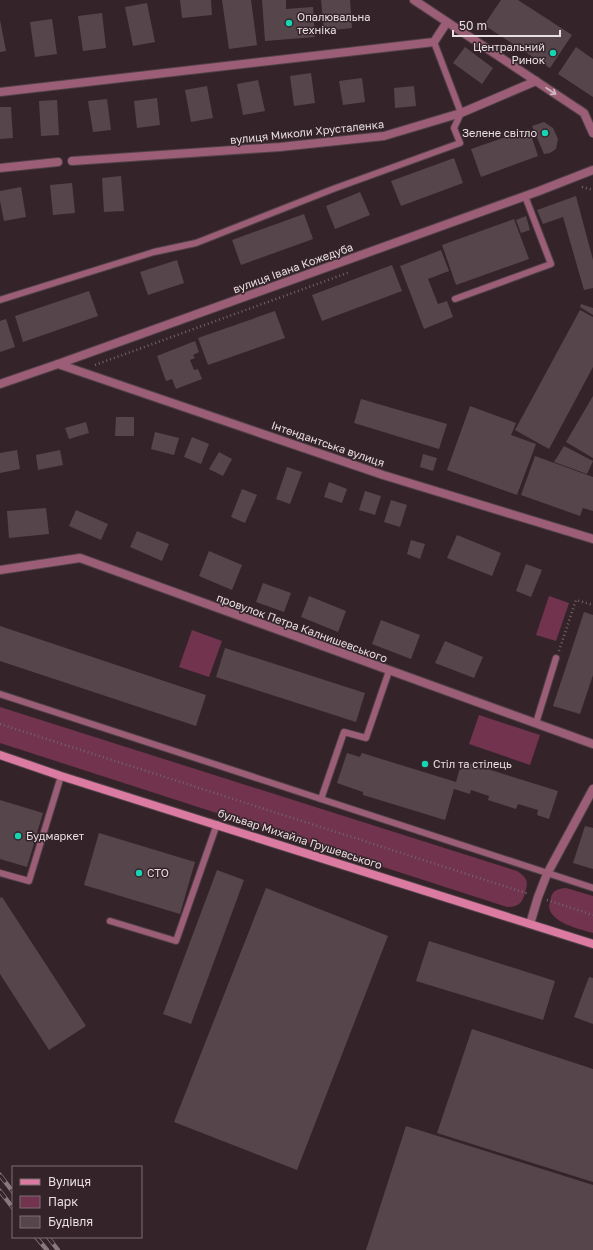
<svg xmlns="http://www.w3.org/2000/svg" width="593" height="1250" font-family="'Golos Text',sans-serif">
<rect width="100%" height="100%" fill="#34242a"/>
<!-- green -->
<g fill="#71334d">
<path d="M549 596 569 603 556 641 536 635Z"/>
<path d="M192 630 222 641 209 677 179 667Z"/>
<path d="M0 707 517 871C520 873 525 876 526 880 528 884 526 889 525 893 522 903 519 907 507 907L0 743Z"/>
<path d="M479 715 540 735 530 765 469 744Z"/>
<path d="M566 888 593 896V933C580 929 550 923 549 906 549 904 551 900 551 897 554 889 558 889 566 888Z"/>
</g>
<!-- building -->
<g fill="#57454c">
<path d="M180 0H211L212 15 182 18Z"/>
<path d="M222 0H251L257 45 229 49Z"/>
<path d="M262 0H286V9L313 7 315 37 265 41Z"/>
<path d="M321 0H350L352 28 324 31Z"/>
<path d="M501 0H518L572 35 550 68 484 25Z"/>
<path d="M147 3 155 42 133 46 125 7Z"/>
<path d="M102 13 106 48 83 51 78 16Z"/>
<path d="M52 19 57 54 35 57 30 22Z"/>
<path d="M0 20 6 51 0 52Z"/>
<path d="M465 47 493 68 482 84 453 63Z"/>
<path d="M576 47 593 59V97L558 74Z"/>
<path d="M311 73 315 103 294 106 290 76Z"/>
<path d="M362 78 365 102 343 105 339 81Z"/>
<path d="M258 80 265 111 243 115 237 84Z"/>
<path d="M207 86 213 118 191 122 185 90Z"/>
<path d="M414 86 416 106 395 108 394 88Z"/>
<path d="M157 98 160 125 137 128 134 101Z"/>
<path d="M107 99 111 130 93 132 88 101Z"/>
<path d="M57 100 59 135 41 136 39 101Z"/>
<path d="M0 107H11L13 138 0 139Z"/>
<path d="M544 122 553 128 558 139 556 149 550 153 544 154 532 126Z"/>
<path d="M529 129 538 156 481 177 471 149Z"/>
<path d="M454 158 463 183 401 206 391 181Z"/>
<path d="M121 176 124 211 104 212 102 178Z"/>
<path d="M72 183 75 213 53 215 50 185Z"/>
<path d="M21 187 26 217 4 221 0 201V191Z"/>
<path d="M360 192 370 215 335 229 326 206Z"/>
<path d="M576 196 593 260V288L584 290 563 217 543 224 537 210Z"/>
<path d="M304 214 313 239 241 265 232 240Z"/>
<path d="M526 216 530 230 521 233 516 220Z"/>
<path d="M514 219 529 259 456 285 442 245Z"/>
<path d="M441 250 449 271 428 279 438 304 447 301 453 317 424 329 400 266Z"/>
<path d="M177 260 184 283 148 295 140 272Z"/>
<path d="M392 265 402 291 322 321 312 295Z"/>
<path d="M89 291 98 316 23 342 15 316Z"/>
<path d="M581 304 593 308V315L580 307Z"/>
<path d="M580 310 593 317V367L549 449 515 430Z"/>
<path d="M275 311 285 338 208 365 198 338Z"/>
<path d="M6 319 15 347 0 352V321Z"/>
<path d="M195 341 199 352 193 355 195 358 190 360 194 370 198 369 202 379 176 389 172 379 166 381 157 356Z"/>
<path d="M593 396V458L566 442Z"/>
<path d="M361 399 447 424 439 449 354 423Z"/>
<path d="M470 406 516 423 511 435 536 444 517 495 447 470Z"/>
<path d="M116 417H134V436H115Z"/>
<path d="M86 422 89 433 69 439 65 428Z"/>
<path d="M155 432 179 438 174 455 151 449Z"/>
<path d="M192 437 209 444 201 464 184 457Z"/>
<path d="M564 446 593 461 587 474 554 462Z"/>
<path d="M17 450 20 469 0 473V453Z"/>
<path d="M60 450 63 465 38 470 36 455Z"/>
<path d="M219 452 232 459 223 476 209 469Z"/>
<path d="M423 454 437 458 433 471 420 467Z"/>
<path d="M535 456 593 477V511L583 508 580 516 521 495Z"/>
<path d="M287 467 302 472 290 504 276 499Z"/>
<path d="M329 482 347 489 342 503 324 497Z"/>
<path d="M242 489 257 495 245 523 231 517Z"/>
<path d="M365 491 381 496 375 515 359 510Z"/>
<path d="M391 500 407 505 400 527 384 522Z"/>
<path d="M46 508 49 534 9 538 7 511Z"/>
<path d="M76 510 108 524 101 540 69 526Z"/>
<path d="M137 531 169 544 162 561 130 547Z"/>
<path d="M457 535 501 553 492 576 447 558Z"/>
<path d="M411 540 425 544 420 559 407 554Z"/>
<path d="M209 551 242 565 232 590 199 576Z"/>
<path d="M526 564 542 570 531 597 516 591Z"/>
<path d="M263 583 291 593 284 612 256 602Z"/>
<path d="M309 596 346 611 338 632 301 617Z"/>
<path d="M584 612 593 615V675L580 714 553 706Z"/>
<path d="M381 620 420 635 411 659 372 644Z"/>
<path d="M0 626 206 695 196 726 0 661Z"/>
<path d="M445 641 483 657 474 678 435 663Z"/>
<path d="M225 648 365 693 356 722 216 677Z"/>
<path d="M347 753 360 757 362 753 456 782 462 761 558 791 549 819 537 815 538 810 518 804 516 809 488 800 489 796 471 790 470 794 454 789 445 820 363 795V792L337 783Z"/>
<path d="M0 800 43 813 27 867 0 859Z"/>
<path d="M585 826 593 828V869L573 863Z"/>
<path d="M99 833 195 862 180 914 84 885Z"/>
<path d="M217 870 244 880 191 1024 163 1014Z"/>
<path d="M266 888 388 936 297 1170 174 1122Z"/>
<path d="M2 897 86 1026 49 1050 0 974V898Z"/>
<path d="M429 941 555 981 543 1020 416 981Z"/>
<path d="M589 977 593 978V1024L574 1017Z"/>
<path d="M472 1029 593 1069V1182L437 1133Z"/>
<path d="M406 1126 593 1185V1250H366Z"/>
</g>
<g fill="none" stroke-linecap="round" stroke-linejoin="round">
<!-- service casing -->
<g stroke="#514247" stroke-width="8">
<g id="service">
<path d="M455 299 551 264 525 196"/>
<path d="M0 300 154 252 196 243 333 189 460 143 454 128 461 113 434 42"/>
<path d="M0 694 593 888"/>
<path d="M536 723 556 658"/>
<path d="M321 799 344 732 366 738 389 671"/>
<path d="M0 873 29 881 61 776"/>
<path d="M110 921 176 941 217 824"/>
</g>
</g>
<!-- minor casing -->
<g stroke="#514247" stroke-width="10">
<g id="minor">
<path d="M414 0 584 113 593 133"/>
<path d="M0 92 434 42 447 22"/>
<path d="M72 161 280 147 384 136 461 113 536 81"/>
<path d="M0 168 58 162"/>
<path d="M58 364 383 475 593 539"/>
<path d="M0 570 80 558 593 744"/>
<path d="M530 924 538 897 547 874 593 789"/>
</g>
</g>
<!-- tertiary casing -->
<g stroke="#514247" stroke-width="10">
<path id="tertiary" d="M0 384 58 364 539 191 593 170"/>
</g>
<!-- secondary casing -->
<g stroke="#514247" stroke-width="10">
<path id="secondary" d="M0 755 61 776 593 944"/>
</g>
<!-- path -->
<g stroke="#73656a" stroke-width="2.5" stroke-dasharray="1 3" stroke-linecap="butt">
<path d="M582 187 593 190"/>
<path d="M95 365 350 272"/>
<path d="M559 651 576 600 593 605"/>
<path d="M0 724 529 894"/>
<path d="M547 900 593 915"/>
</g>
<!-- service -->
<use href="#service" stroke="#9c5e76" stroke-width="6"/>
<!-- minor -->
<use href="#minor" stroke="#9c5e76" stroke-width="8"/>
<!-- tertiary -->
<use href="#tertiary" stroke="#9c5e76" stroke-width="8"/>
<!-- secondary -->
<use href="#secondary" stroke="#dc7ba2" stroke-width="8"/>
<!-- rail casing -->
<g stroke="#87797e" stroke-width="4.5">
<g id="rail">
<path d="M0 1175 13 1192"/>
<path d="M0 1191 13 1208"/>
<path d="M36 1237 47 1250"/>
<path d="M48 1237 58 1250"/>
</g>
</g>
<!-- rail -->
<use href="#rail" stroke="#34242a" stroke-width="3" stroke-dasharray="9" stroke-linecap="butt"/>
</g>
<!-- one-way arrows -->
<defs><path id="oneway-shaft" d="M-6 0H5M1.5-3L5.5 0L1.5 3" fill="none" stroke-width="1.6" stroke-linecap="round" stroke-linejoin="round"/></defs>
<use stroke="#d2b8c2" href="#oneway-shaft" transform="translate(551 91) rotate(33)"/>
<!-- markers -->
<g fill="#17d5b3" stroke="#34242a" stroke-width="1.5">
<circle cx="289" cy="23" r="4"/>
<circle cx="553" cy="53" r="4"/>
<circle cx="545" cy="133" r="4"/>
<circle cx="425" cy="764" r="4"/>
<circle cx="18" cy="836" r="4"/>
<circle cx="139" cy="873" r="4"/>
</g>
<g text-anchor="middle" stroke-width="3" stroke-linejoin="round" paint-order="stroke">
<!-- poi labels -->
<g font-size="11" fill="#e9dee2" stroke="#34242a" text-anchor="start">
<text x="297" y="21">Опалювальна<tspan x="297" dy="13">техніка</tspan></text>
<text x="545" y="51" text-anchor="end">Центральний<tspan x="545" dy="13">Ринок</tspan></text>
<text x="537" y="137" text-anchor="end">Зелене світло</text>
<text x="433" y="768">Стіл та стілець</text>
<text x="26" y="840">Будмаркет</text>
<text x="147" y="877">СТО</text>
</g>
<!-- street labels -->
<g font-size="11" fill="#e9dee2" stroke="#34242a">
<text transform="translate(307 132) rotate(-6)" y="4">вулиця Миколи Хрусталенка</text>
<text transform="translate(293 268) rotate(-20)" y="4">вулиця Івана Кожедуба</text>
<text transform="translate(328 444) rotate(19)" y="4">Інтендантська вулиця</text>
<text transform="translate(302 628) rotate(20)" y="4">провулок Петра Калнишевського</text>
<text transform="translate(300 839) rotate(18)" y="4">бульвар Михайла Грушевського</text>
</g>
</g>
<!-- legend -->
<rect x="12" y="1166" width="130" height="72" fill="#34242a" stroke="#7c6e74"/>
<rect x="20" y="1179" width="20" height="6" fill="#dc7ba2" stroke="#7c6e74"/>
<text x="48" y="1186" font-size="12" fill="#e9dee2">Вулиця</text>
<rect x="20" y="1196" width="20" height="12" fill="#71334d" stroke="#7c6e74"/>
<text x="48" y="1206" font-size="12" fill="#e9dee2">Парк</text>
<rect x="20" y="1216" width="20" height="12" fill="#57454c" stroke="#7c6e74"/>
<text x="48" y="1226" font-size="12" fill="#e9dee2">Будівля</text>
<!-- scale -->
<path d="M453 30v6h107v-6" fill="none" stroke="#e9dee2" stroke-width="2"/>
<text x="459" y="30" font-size="12" fill="#e9dee2" stroke="#34242a" stroke-width="3" paint-order="stroke">50 m</text>
</svg>
